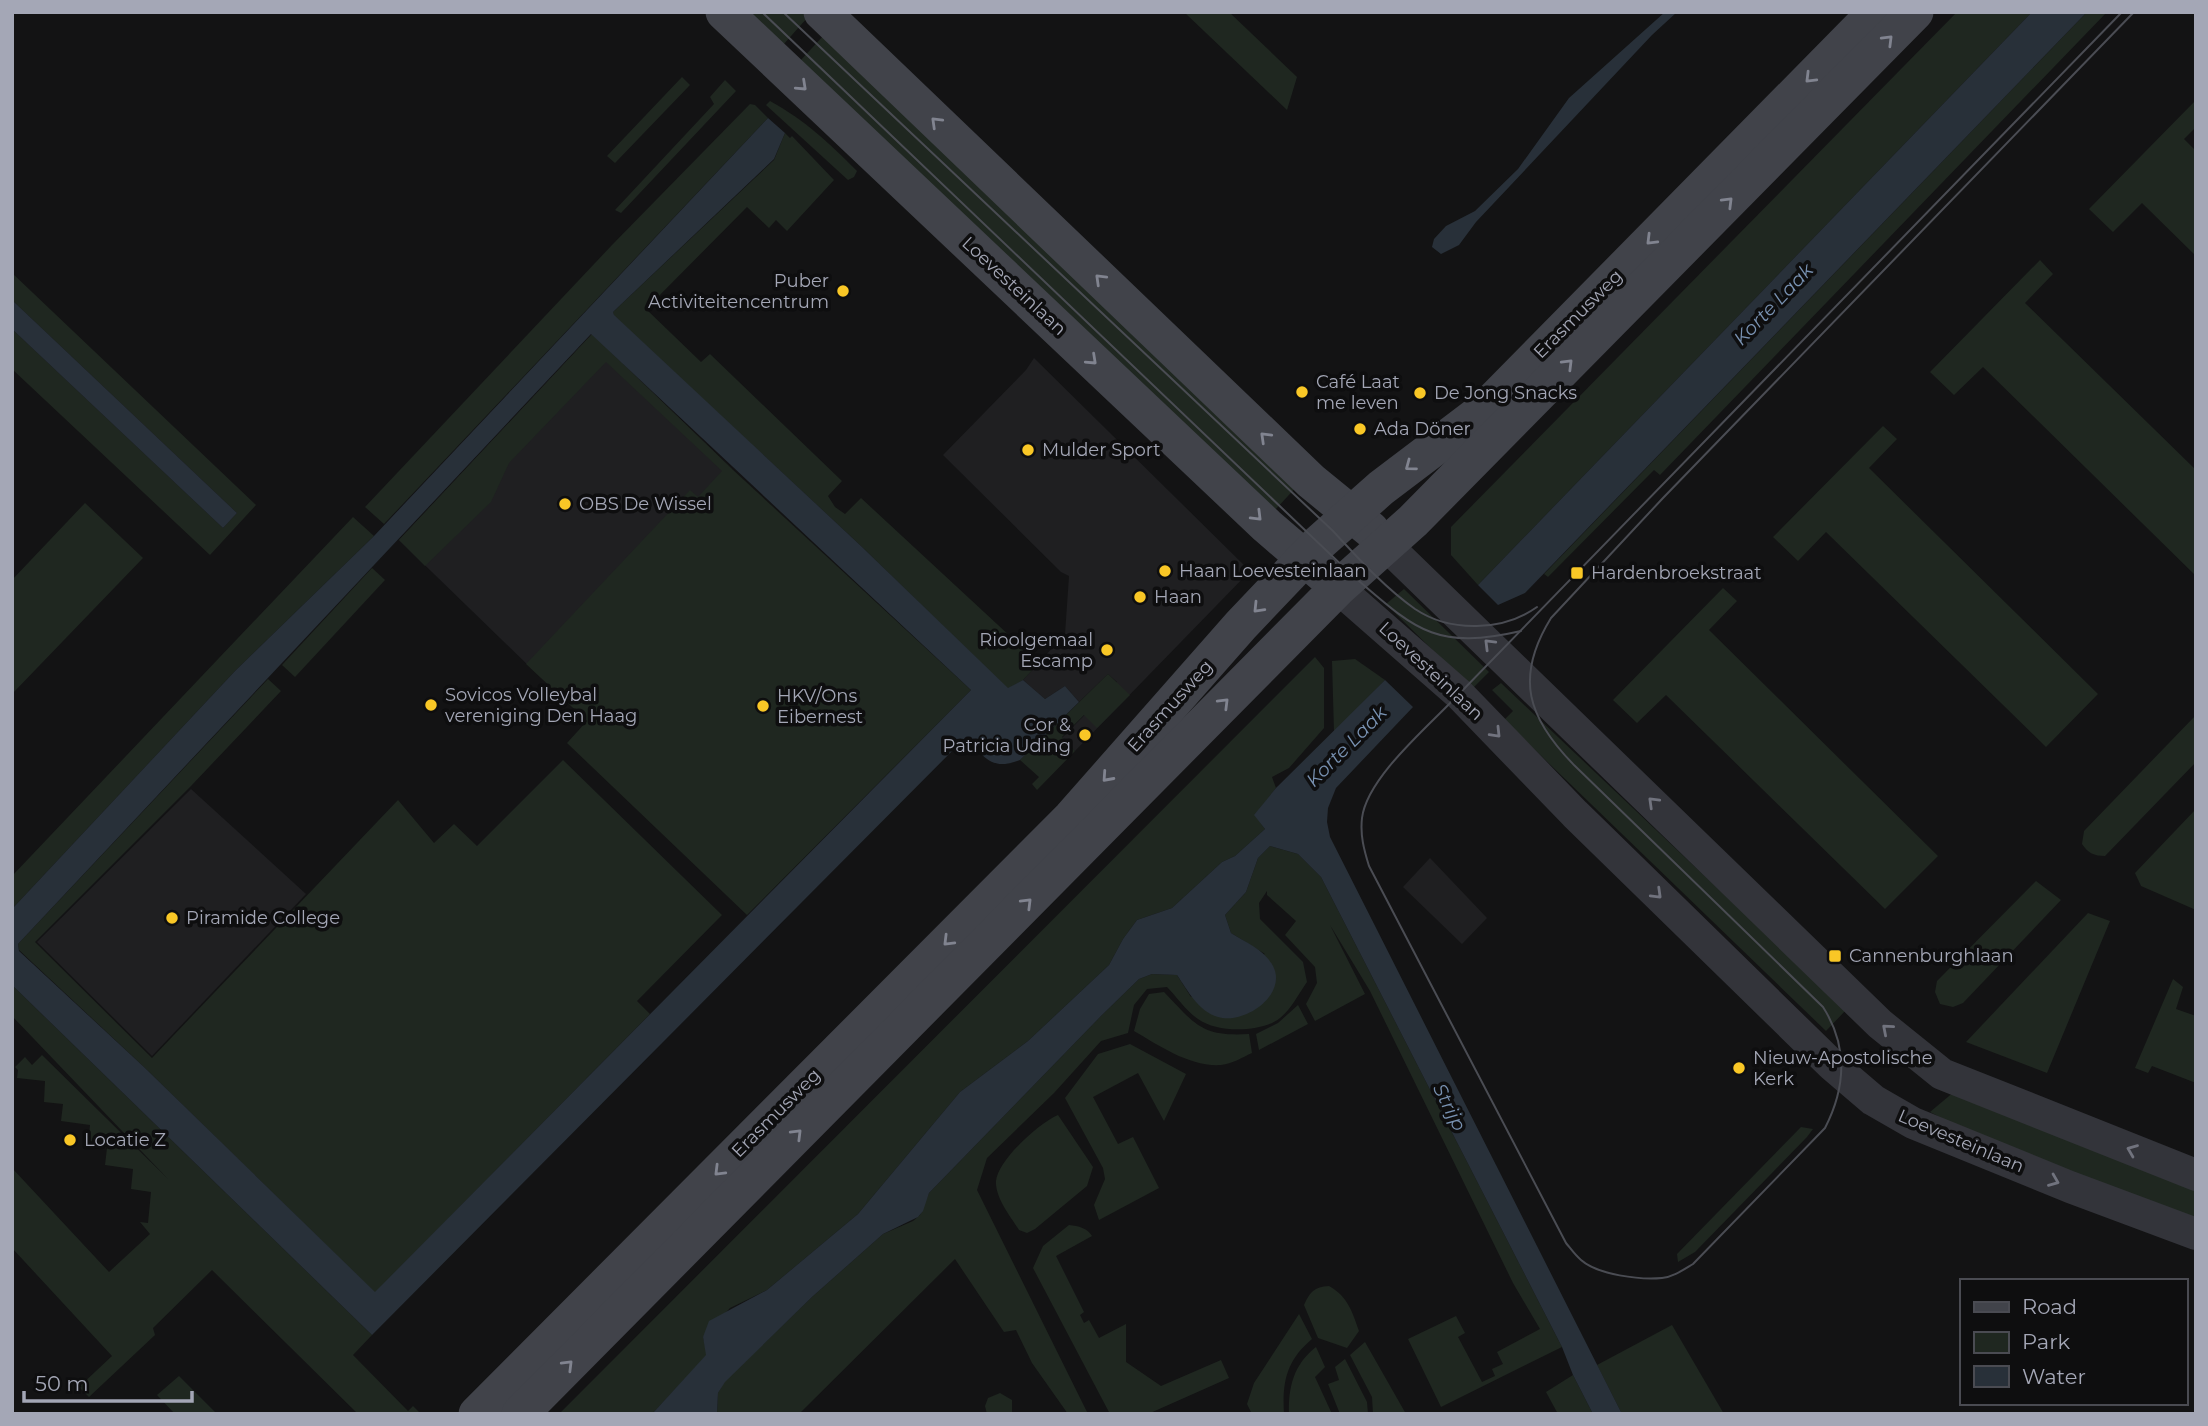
<svg xmlns="http://www.w3.org/2000/svg" width="2208" height="1426" font-family="Montserrat,sans-serif">
<rect width="100%" height="100%" fill="#131314"/>
<!-- built -->
<g fill="#1f1f21">
<path d="M592 334 732 469 534 671 399 540Z"/>
<path d="M1034 358 1250 571 1075 751 1062 738 1117 682 1108 674 1079 702 1065 686 1045 699 1023 680 1065 634 1069 576 1061 572 943 455 1026 370Z"/>
<path d="M191 789 306 894 152 1056 37 942Z"/>
<path d="M1430 858 1487 918 1462 944 1403 887Z"/>
</g>
<!-- green -->
<g fill="#1f2720">
<path d="M747 12H803L808 17 783 45Z"/>
<path d="M1184 12H1229L1297 77 1287 110Z"/>
<path d="M1957 12H2032L1478 585 1451 555V527Z"/>
<path d="M2087 12H2107L1660 475 1654 470 1548 577 1544 574Z"/>
<path d="M824 35 1300 483 1275 510 800 61Z"/>
<path d="M682 77 690 85 615 163 607 156Z"/>
<path d="M725 80 736 91 621 213 615 210 714 104 710 97Z"/>
<path d="M2196 100V127L2184 139 2196 151V256L2142 203 2113 232 2089 209Z"/>
<path d="M770 101C806 121 828 142 857 171L854 177 848 180 766 105Z"/>
<path d="M750 104 755 105 768 118 384 524 365 507 612 245Z"/>
<path d="M785 133 790 138 792 136 834 180 787 231 776 220 769 228 747 207 646 309 701 362 710 354 842 481 828 496 835 507 845 514 861 498 1039 663 1023 680 1008 689 861 546 614 316 613 312 774 160Z"/>
<path d="M2040 260 2053 274 2025 303 2196 470V576L1983 367 1954 395 1930 372Z"/>
<path d="M12 273 256 505 210 555 12 369V329L223 528 237 513 12 300Z"/>
<path d="M592 334 732 469 971 690 747 915 567 743 587 721 526 664 690 490 698 497 722 471 606 362 509 463 491 502 425 566 399 540Z"/>
<path d="M1883 426 1897 439 1869 468 2098 694 2046 747 1826 532 1798 561 1773 537Z"/>
<path d="M85 503 143 558 12 694V580Z"/>
<path d="M353 517 374 536 235 671 12 909V876Z"/>
<path d="M372 568 385 580 295 677 282 665Z"/>
<path d="M1723 588 1737 601 1709 630 1938 856 1885 909 1666 695 1637 723 1613 700Z"/>
<path d="M1404 589 1489 672 1472 689 1386 604Z"/>
<path d="M1315 657 1324 668V728L1289 768 1272 777 1276 788 1255 815 1265 829 1235 856 1222 862 1172 908 1137 920 1123 939 1109 965 1028 1041 960 1092 858 1214 767 1290 730 1308 703 1337 707 1355 652 1414H559Z"/>
<path d="M1355 659 1385 680 1334 732 1332 661Z"/>
<path d="M1108 674 1130 695 1097 728 1084 715 1062 737 1075 751 1037 790 1032 784 1039 777 1020 760Z"/>
<path d="M268 679 281 691 191 786 35 942 152 1058 398 800 434 843 454 824 477 846 563 760 722 915 637 1001 650 1014 375 1293 144 1067 19 950 18 944Z"/>
<path d="M1501 683 1846 1010 1826 1031 1504 720 1513 711 1492 690Z"/>
<path d="M2196 715V762L2105 856C2094 856 2088 853 2082 844L2084 831Z"/>
<path d="M2196 809V910L2141 886 2135 873Z"/>
<path d="M1270 846 1298 854 1321 877 1562 1347 1441 1407 1408 1339 1456 1316 1465 1333 1458 1337 1482 1382 1495 1376 1492 1369 1503 1364 1497 1352 1540 1329 1513 1283 1370 991 1330 925 1365 994 1315 1021 1306 1004 1317 983 1315 967 1285 935 1296 921 1267 895V891L1259 903 1260 919 1303 962 1307 982C1297 996 1288 1016 1272 1023 1251 1032 1216 1032 1198 1019 1186 1011 1177 997 1167 987L1147 989 1134 1005 1128 1033 1101 1041 1054 1093 987 1158 977 1190 1088 1414H1068L1032 1363 1016 1330 1004 1332 955 1259 799 1414H717L718 1393 724 1382 812 1297 883 1234 913 1221 920 1215 929 1193 1101 1016 1139 979 1152 974 1177 975 1191 997 1265 954 1231 933 1225 915 1246 892 1258 858Z"/>
<path d="M2036 881 2061 900 1963 1003 1953 1007 1940 1004 1935 992 1937 981Z"/>
<path d="M2088 913 2110 921 2047 1073 1966 1042Z"/>
<path d="M2173 979 2183 987 2176 1009 2196 1016V1083L2152 1066 2148 1073 2135 1068Z"/>
<path d="M12 985 372 1335 353 1355 408 1411 413 1406 421 1414H358L212 1270 153 1328 155 1335 89 1397 79 1387 112 1356 12 1248V1168L109 1272 150 1234 140 1222 148 1223 151 1192 131 1189 133 1169 105 1165 107 1148 88 1145 90 1125 61 1121 63 1104 44 1102 45 1081 17 1078 18 1070 15 1067 25 1057 32 1065 42 1055 168 1179 12 1016Z"/>
<path d="M1164 992C1195 1024 1201 1037 1249 1034L1252 1053C1243 1057 1232 1064 1221 1065 1190 1067 1160 1046 1134 1031L1140 1009 1149 994Z"/>
<path d="M1298 1005 1308 1024 1259 1050 1256 1034 1278 1023Z"/>
<path d="M1130 1044 1186 1074 1164 1121 1138 1073 1093 1097 1118 1144 1133 1137 1159 1188 1099 1220 1094 1205 1105 1179 1103 1168 1065 1098 1098 1054Z"/>
<path d="M1955 1091 2196 1187V1222L1975 1135 1930 1112Z"/>
<path d="M1058 1115 1093 1167 1087 1186 1035 1229 1027 1233 1019 1230C1011 1217 995 1198 996 1181 998 1160 1039 1123 1058 1115Z"/>
<path d="M1801 1127 1813 1129 1807 1137 1695 1252 1678 1262 1677 1254Z"/>
<path d="M1069 1225C1079 1226 1087 1228 1092 1236L1056 1256 1084 1312 1080 1315 1084 1323 1089 1320 1099 1338 1126 1324V1362L1161 1386 1221 1360 1229 1378 1148 1414H1110L1033 1268 1043 1246Z"/>
<path d="M1329 1286C1348 1297 1352 1311 1359 1331L1347 1348 1318 1338 1304 1305C1310 1292 1314 1287 1329 1286Z"/>
<path d="M1299 1314 1312 1339C1287 1360 1282 1381 1284 1414H1252L1247 1404 1254 1383Z"/>
<path d="M1672 1325 1724 1414H1622L1597 1365Z"/>
<path d="M1365 1342 1406 1414H1373L1372 1397 1350 1355Z"/>
<path d="M1316 1347 1325 1367 1315 1377 1332 1414H1289C1288 1387 1294 1364 1316 1347Z"/>
<path d="M1345 1359 1367 1402 1368 1414H1340L1328 1384 1339 1380 1335 1367Z"/>
<path d="M1573 1375 1593 1414H1558L1546 1392Z"/>
<path d="M179 1376 217 1414H175L157 1395Z"/>
<path d="M1000 1393 1012 1400V1414H987L985 1406 988 1398Z"/>
</g>
<!-- water -->
<g fill="#283039" fill-rule="evenodd">
<path d="M1665 12H1677L1652 35 1476 222 1459 245 1441 254 1432 247 1434 239 1446 226 1475 211 1518 169 1569 98Z"/>
<path d="M2032 12H2087L1525 593 1498 605 1478 585Z"/>
<path d="M768 118 785 133 774 159 613 312 614 315 861 546 1008 688 1023 680 1045 699 1065 686 1079 702 1020 760C990 772 984 755 965 738L372 1335 12 985V909L235 671 374 536ZM591 334 971 690 375 1292 144 1067 19 951 18 944Z"/>
<path d="M12 300 237 513 223 528 12 329Z"/>
<path d="M1385 680 1413 707 1336 788 1328 808 1327 822 1330 837 1622 1414H1593L1573 1375 1562 1347 1321 877 1298 854 1270 846 1258 858 1246 892 1225 915 1231 933C1245 942 1265 950 1273 966 1288 995 1244 1025 1218 1017 1198 1011 1188 991 1177 975L1152 974 1139 979 1101 1016 929 1193 923 1211 918 1217 883 1234 812 1297 725 1382 718 1393 717 1414H652L706 1355 703 1337 709 1321 767 1290 858 1214 960 1092 1028 1041 1109 965 1123 939 1137 920 1172 908 1222 862 1235 856 1265 829 1254 815 1276 788Z"/>
</g>
<g fill="none" stroke-linecap="round" stroke-linejoin="round">
<!-- tertiary -->
<g stroke="#33343a" stroke-width="32">
<path d="M1386 545 1880 1024 1942 1074 2196 1175"/>
<path d="M1338 588 1459 694 1575 814 1832 1065 1873 1100 1913 1123 2070 1187 2196 1234"/>
</g>
<!-- secondary -->
<g stroke="#41434a" stroke-width="37">
<path d="M724 12 1267 526 1323 574"/>
<path d="M822 12 1311 481 1371 530"/>
<path d="M477 1414 1071 818 1241 625 1319 543 1381 488 1484 410 1876 12"/>
<path d="M520 1414 1338 588 1413 521 1915 12"/>
</g>
<!-- tram -->
<g stroke="#4a4c53" stroke-width="2">
<path d="M762 12 1352 575C1415 629 1434 651 1521 631"/>
<path d="M783 12 1333 531C1358 558 1385 588 1415 609 1451 633 1503 631 1537 607"/>
<path d="M2122 12 1459 694C1430 725 1367 777 1362 818 1360 835 1364 850 1369 866L1566 1243C1571 1249 1575 1255 1581 1260 1598 1275 1640 1280 1662 1278 1673 1277 1683 1270 1693 1264L1825 1128C1846 1087 1848 1046 1823 1007L1574 765C1528 718 1514 678 1551 618L1663 498 2134 12"/>
</g>
</g>
<!-- one-way arrows -->
<defs><path id="oneway-chevron" d="M-2-3.5L2.5 0L-2 3.5" fill="none" stroke-width="1.6" stroke-linecap="round" stroke-linejoin="round" transform="scale(1.75)"/></defs>
<g stroke="#818490">
<use href="#oneway-chevron" transform="translate(1888 40) rotate(-45)"/>
<use href="#oneway-chevron" transform="translate(1810 78) rotate(135)"/>
<use href="#oneway-chevron" transform="translate(802 86) rotate(43)"/>
<use href="#oneway-chevron" transform="translate(936 122) rotate(-136)"/>
<use href="#oneway-chevron" transform="translate(1728 202) rotate(-45)"/>
<use href="#oneway-chevron" transform="translate(1651 240) rotate(135)"/>
<use href="#oneway-chevron" transform="translate(1100 279) rotate(-136)"/>
<use href="#oneway-chevron" transform="translate(1092 360) rotate(43)"/>
<use href="#oneway-chevron" transform="translate(1568 364) rotate(-45)"/>
<use href="#oneway-chevron" transform="translate(1265 437) rotate(-136)"/>
<use href="#oneway-chevron" transform="translate(1410 466) rotate(143)"/>
<use href="#oneway-chevron" transform="translate(1257 516) rotate(45)"/>
<use href="#oneway-chevron" transform="translate(1258 608) rotate(134)"/>
<use href="#oneway-chevron" transform="translate(1224 703) rotate(-45)"/>
<use href="#oneway-chevron" transform="translate(1107 777) rotate(132)"/>
<use href="#oneway-chevron" transform="translate(1027 903) rotate(-45)"/>
<use href="#oneway-chevron" transform="translate(948 941) rotate(135)"/>
<use href="#oneway-chevron" transform="translate(797 1134) rotate(-45)"/>
<use href="#oneway-chevron" transform="translate(719 1171) rotate(135)"/>
<use href="#oneway-chevron" transform="translate(568 1365) rotate(-45)"/>
</g>
<g stroke="#71737e">
<use href="#oneway-chevron" transform="translate(1489 644) rotate(-135)"/>
<use href="#oneway-chevron" transform="translate(1496 733) rotate(46)"/>
<use href="#oneway-chevron" transform="translate(1653 802) rotate(-136)"/>
<use href="#oneway-chevron" transform="translate(1657 894) rotate(44)"/>
<use href="#oneway-chevron" transform="translate(1887 1029) rotate(-139)"/>
<use href="#oneway-chevron" transform="translate(2132 1150) rotate(-158)"/>
<use href="#oneway-chevron" transform="translate(2054 1181) rotate(22)"/>
</g>
<!-- markers -->
<g fill="#f9c726" stroke="#0e0e0f" stroke-width="2.5">
<circle cx="843" cy="291" r="7"/>
<circle cx="1302" cy="392" r="7"/>
<circle cx="1420" cy="393" r="7"/>
<circle cx="1360" cy="429" r="7"/>
<circle cx="1028" cy="450" r="7"/>
<circle cx="565" cy="504" r="7"/>
<circle cx="1165" cy="571" r="7"/>
<rect x="1570" y="566" width="14" height="14" rx="3.5"/>
<circle cx="1140" cy="597" r="7"/>
<circle cx="1107" cy="650" r="7"/>
<circle cx="431" cy="705" r="7"/>
<circle cx="763" cy="706" r="7"/>
<circle cx="1085" cy="735" r="7"/>
<circle cx="172" cy="918" r="7"/>
<rect x="1828" y="949" width="14" height="14" rx="3.5"/>
<circle cx="1739" cy="1068" r="7"/>
<circle cx="70" cy="1140" r="7"/>
</g>
<g text-anchor="middle" stroke-width="7" stroke-linejoin="round" paint-order="stroke">
<!-- poi labels -->
<g font-size="18" fill="#a4a7b6" stroke="#0e0e0f" text-anchor="start">
<text x="829" y="287" text-anchor="end">Puber<tspan x="829" dy="21">Activiteitencentrum</tspan></text>
<text x="1316" y="388">Café Laat<tspan x="1316" dy="21">me leven</tspan></text>
<text x="1434" y="399">De Jong Snacks</text>
<text x="1374" y="435">Ada Döner</text>
<text x="1042" y="456">Mulder Sport</text>
<text x="579" y="510">OBS De Wissel</text>
<text x="1179" y="577">Haan Loevesteinlaan</text>
<text x="1591" y="579">Hardenbroekstraat</text>
<text x="1154" y="603">Haan</text>
<text x="1093" y="646" text-anchor="end">Rioolgemaal<tspan x="1093" dy="21">Escamp</tspan></text>
<text x="445" y="701">Sovicos Volleybal<tspan x="445" dy="21">vereniging Den Haag</tspan></text>
<text x="777" y="702">HKV/Ons<tspan x="777" dy="21">Eibernest</tspan></text>
<text x="1071" y="731" text-anchor="end">Cor &amp;<tspan x="1071" dy="21">Patricia Uding</tspan></text>
<text x="186" y="924">Piramide College</text>
<text x="1849" y="962">Cannenburghlaan</text>
<text x="1753" y="1064">Nieuw-Apostolische<tspan x="1753" dy="21">Kerk</tspan></text>
<text x="84" y="1146">Locatie Z</text>
</g>
<!-- street labels -->
<g font-size="18" fill="#a4a7b6" stroke="#0e0e0f">
<text transform="translate(1014 286) rotate(43)" y="6">Loevesteinlaan</text>
<text transform="translate(1578 314) rotate(-45)" y="6">Erasmusweg</text>
<text transform="translate(1431 671) rotate(43)" y="6">Loevesteinlaan</text>
<text transform="translate(1170 706) rotate(-48)" y="6">Erasmusweg</text>
<text transform="translate(776 1113) rotate(-45)" y="6">Erasmusweg</text>
<text transform="translate(1961 1141) rotate(23)" y="6">Loevesteinlaan</text>
</g>
<!-- water labels -->
<g font-size="19" font-style="italic" fill="#7992b2" stroke="#0e0e0f">
<text transform="translate(1773 304) rotate(-46)" y="7">Korte Laak</text>
<text transform="translate(1346 746) rotate(-45)" y="7">Korte Laak</text>
<text transform="translate(1450 1107) rotate(63)" y="7">Strijp</text>
</g>
</g>
<!-- border -->
<rect width="2208" height="1426" fill="none" stroke="#a4a7b6" stroke-width="28"/>
<!-- legend -->
<rect x="1960" y="1279" width="228" height="126" fill="#0e0e0f" stroke="#4a4b52" stroke-width="2"/>
<rect x="1974" y="1302" width="35" height="10" fill="#41434a" stroke="#4a4b52" stroke-width="2"/>
<text x="2022" y="1314" font-size="21" fill="#a4a7b6">Road</text>
<rect x="1974" y="1332" width="35" height="21" fill="#1f2720" stroke="#4a4b52" stroke-width="2"/>
<text x="2022" y="1349" font-size="21" fill="#a4a7b6">Park</text>
<rect x="1974" y="1366" width="35" height="21" fill="#283039" stroke="#4a4b52" stroke-width="2"/>
<text x="2022" y="1384" font-size="21" fill="#a4a7b6">Water</text>
<!-- scale -->
<path d="M24 1391v10h168v-10" fill="none" stroke="#a4a7b6" stroke-width="3.5"/>
<text x="35" y="1391" font-size="21" fill="#a4a7b6" stroke="#0e0e0f" stroke-width="5" paint-order="stroke">50 m</text>
</svg>
